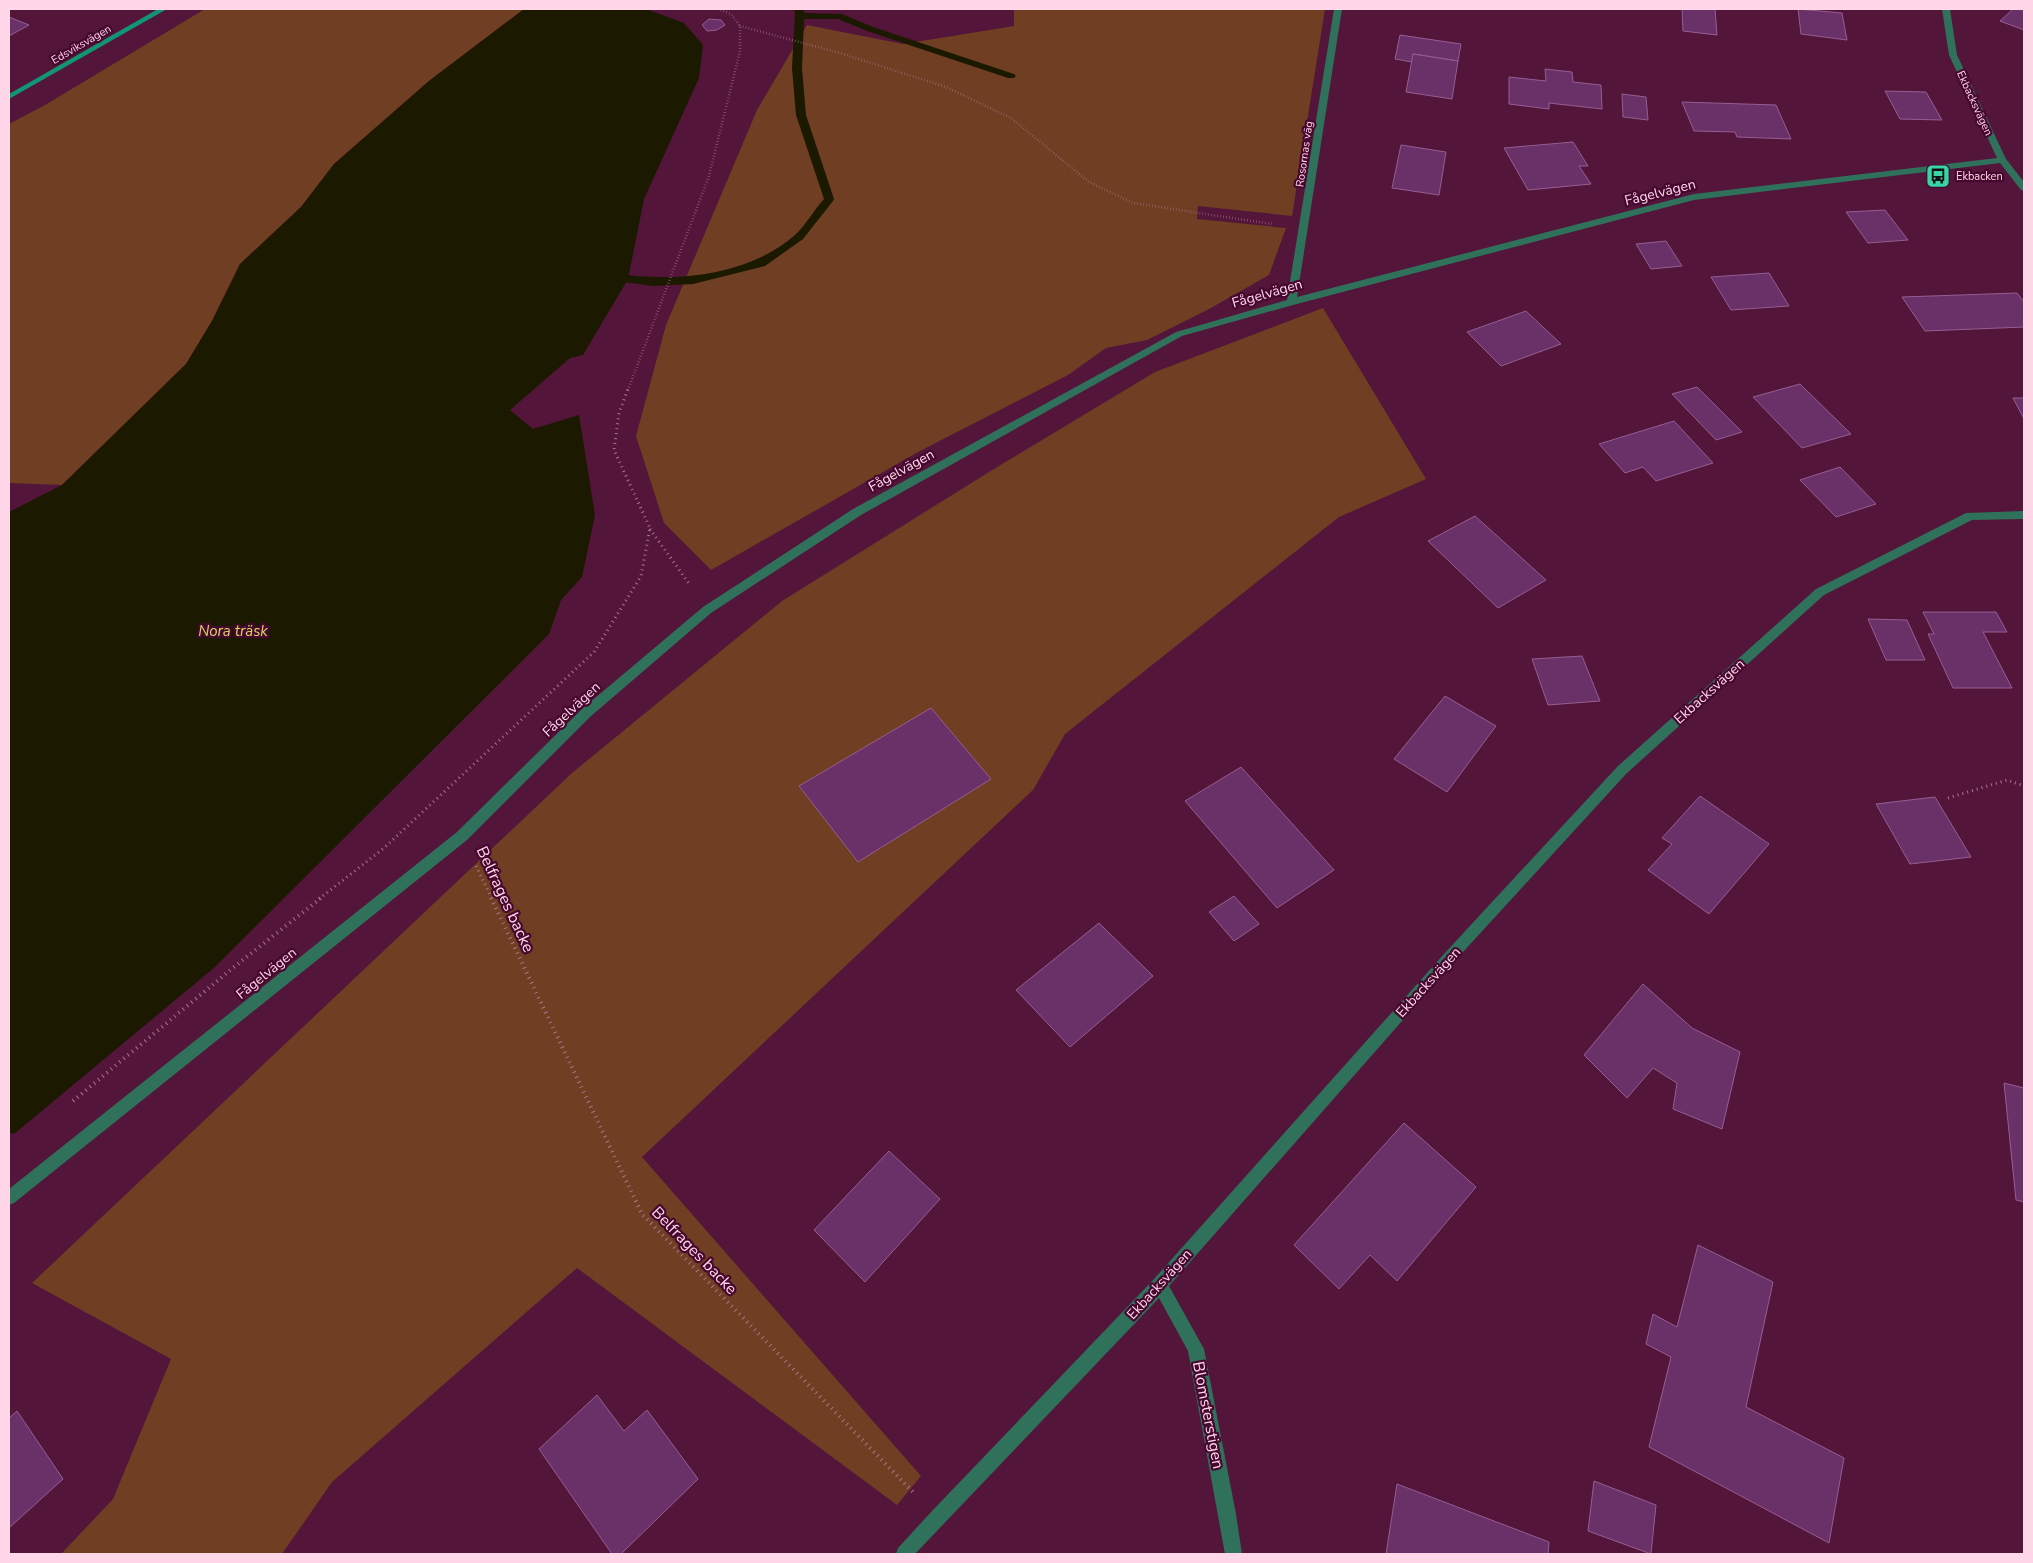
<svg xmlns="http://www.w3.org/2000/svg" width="2033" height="1563" font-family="'Nunito Sans',sans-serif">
<rect width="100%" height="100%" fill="#531539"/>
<!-- green -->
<g fill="#703e22">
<path d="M205 9H524L429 81 334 164 301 207 240 264 212 321 186 364 62 485 9 483V124L45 105Z"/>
<path d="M1014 9H1325L1292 216 1198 206 1197 219 1286 228 1269 275 1211 308 1147 340 1106 348 1068 375 920 451 711 570 664 523 636 436 666 325 757 110 807 25 903 44 1014 26Z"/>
<path d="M1323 308 1426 479 1339 517 1065 734 1033 790 642 1157 921 1476 897 1505 577 1268 332 1482 282 1554H61L113 1499 171 1359 32 1283 572 773 782 601 989 472 1155 372Z"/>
</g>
<!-- water -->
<path fill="#1b1a01" d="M524 9H646L684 23 703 45 699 78 644 199 628 279 583 355 570 358 510 410 533 429 579 415 595 515 582 577 561 600 549 634 215 967 14 1134 9 1133V512L62 485 186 364 212 321 240 264 301 207 334 164 429 81Z"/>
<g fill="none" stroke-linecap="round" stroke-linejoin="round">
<!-- stream -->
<path fill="#1b1a01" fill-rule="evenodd" d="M793 9H803L805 13 842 14 873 27 1014 74 1016 76 1014 78H1008L867 31 838 19H804L802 68 806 115 834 199 833 201 803 239 765 266 693 284 653 286 624 282 622 279 624 276 628 275C683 282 752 273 795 235 806 225 814 210 824 199L796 115 792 68 795 12Z"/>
</g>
<!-- building -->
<g fill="#6a3169" stroke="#955e92">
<path d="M1682 9H1715L1717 35 1683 31Z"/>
<path d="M1798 9 1842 13 1847 40 1801 34Z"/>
<path d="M2013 9H2024V30L2000 21Z"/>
<path d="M9 17 29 25 9 36Z"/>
<path d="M709 19 721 20 725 25 717 30 707 31 702 25Z"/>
<path d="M1400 35 1461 44 1458 61 1413 54 1412 62 1395 59Z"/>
<path d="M1413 54 1458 61 1452 99 1406 92Z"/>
<path d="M1545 69 1572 72 1573 82 1601 85 1602 109 1549 103V109L1509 104V77L1546 81Z"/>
<path d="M1885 91 1926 92 1942 120 1900 119Z"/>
<path d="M1622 94 1646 97 1648 120 1623 117Z"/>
<path d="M1682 102 1776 105 1791 139 1737 137 1735 132 1694 131Z"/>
<path d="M1573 142 1588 166H1579L1591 184 1528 190 1504 148Z"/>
<path d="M1401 145 1446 152 1439 195 1392 188Z"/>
<path d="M1885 210 1908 240 1868 243 1846 212Z"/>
<path d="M1666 241 1682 266 1651 269 1636 244Z"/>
<path d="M1769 273 1789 306 1731 310 1711 277Z"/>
<path d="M2017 293 2024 302V327L1925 331 1902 297Z"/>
<path d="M1526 311 1561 344 1501 366 1467 332Z"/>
<path d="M1800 384 1851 434 1802 448 1753 397Z"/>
<path d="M1697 387 1742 432 1716 440 1672 394Z"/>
<path d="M2013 398H2024V419Z"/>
<path d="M1674 421 1713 463 1656 481 1643 467 1625 473 1599 444Z"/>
<path d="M1840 467 1876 504 1836 517 1800 480Z"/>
<path d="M1475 516 1546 580 1498 608 1428 541Z"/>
<path d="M1923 612H1996L2007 632H1983L2012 688H1953L1928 634H1934Z"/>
<path d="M1868 619 1907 620 1925 660H1886Z"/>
<path d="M1582 656 1600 701 1548 705 1532 659Z"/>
<path d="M1445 696 1496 726 1447 792 1394 759Z"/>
<path d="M931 708 991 779 858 862 799 786Z"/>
<path d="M1241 767 1334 870 1277 908 1185 801Z"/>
<path d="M1700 796 1769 844 1709 914 1648 870 1672 844 1662 838Z"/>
<path d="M1935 797 1971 857 1910 864 1876 804Z"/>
<path d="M1234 896 1259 924 1234 941 1209 912Z"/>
<path d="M1099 923 1153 976 1070 1047 1016 990Z"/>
<path d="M1643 984 1692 1028 1740 1052 1722 1129 1673 1109 1677 1083 1653 1068 1627 1098 1584 1055Z"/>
<path d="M2004 1083 2024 1088V1202L2016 1200Z"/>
<path d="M1404 1123 1476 1187 1397 1281 1370 1255 1339 1289 1294 1245Z"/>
<path d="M889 1151 940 1199 865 1282 814 1230Z"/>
<path d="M1698 1245 1773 1282 1746 1407 1844 1458 1829 1543 1649 1447 1671 1357 1646 1344 1653 1314 1677 1327Z"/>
<path d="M597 1395 624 1431 647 1410 698 1479 621 1554H612L539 1449Z"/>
<path d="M17 1411 63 1479 9 1528V1418Z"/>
<path d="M1594 1481 1656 1505 1651 1554 1588 1531Z"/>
<path d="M1397 1484 1549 1542 1548 1554H1386Z"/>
</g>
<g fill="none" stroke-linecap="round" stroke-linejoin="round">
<!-- path-far2 -->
<g stroke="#a87590" stroke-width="2.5" stroke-dasharray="0.5 2.5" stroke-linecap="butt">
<path d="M740 26 840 53 946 87 1011 118 1089 182 1133 203 1272 224"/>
<path d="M628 390 709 176 740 51V26L731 14 718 9"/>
</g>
<!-- path-far1 -->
<g stroke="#a87590" stroke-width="3" stroke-dasharray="1 4" stroke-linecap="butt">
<path d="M650 529 690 585"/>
<path d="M1948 798 2007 780 2024 786"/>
<path d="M476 866 492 899"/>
<path d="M319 899 384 848 594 652 641 576 650 528 614 450 619 413 628 389"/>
</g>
<!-- path -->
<g stroke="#a87590" stroke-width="4" stroke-dasharray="1 4.5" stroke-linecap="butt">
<path d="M491 898 642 1214 913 1492"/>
<path d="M73 1101 234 967 321 898"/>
</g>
<!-- street -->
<g fill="#2f715b" fill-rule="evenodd">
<path d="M1334 9H1342L1297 297 1694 194 1997 158 1949 55 1942 9H1950L1957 55 2006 159 2024 182V191L2021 190 2000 163 1694 200 1293 305 1182 336 861 515 711 613 590 717 467 840 14 1203 9 1205V1189L457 832 582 709 703 607 853 509 1176 332 1287 300Z"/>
<path d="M2024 511V519L1972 520 1824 595 1626 774 1453 963 1169 1286 1204 1349 1236 1514 1242 1554H1225L1188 1351 1159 1298 915 1554H896L898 1548 932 1511 1154 1279 1443 955 1618 766 1816 589 1966 513Z"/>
</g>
<!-- secondary -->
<path fill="#119572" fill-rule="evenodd" d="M158 9H167L9 99V94Z"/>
</g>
<!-- icons -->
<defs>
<g id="bus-square" transform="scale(1.25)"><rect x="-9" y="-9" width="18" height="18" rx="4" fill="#37d4a6" stroke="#47082f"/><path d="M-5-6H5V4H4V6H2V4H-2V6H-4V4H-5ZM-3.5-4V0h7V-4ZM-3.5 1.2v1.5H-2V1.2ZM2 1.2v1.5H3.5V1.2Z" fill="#111"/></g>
</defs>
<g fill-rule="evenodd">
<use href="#bus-square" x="1938" y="176"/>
</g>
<g text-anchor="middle" stroke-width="4.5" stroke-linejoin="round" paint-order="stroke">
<!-- far-street labels -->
<g font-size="11" fill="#ffd7e9" stroke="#47082f">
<text transform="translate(81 44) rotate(-30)" y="4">Edsviksvägen</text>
<text transform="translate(1975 103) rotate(65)" y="4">Ekbacksvägen</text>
<text transform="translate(1304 154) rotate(-82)" y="4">Rosornas väg</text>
</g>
<!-- far-poi labels -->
<g font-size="11" fill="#ffd7e9" stroke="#47082f" text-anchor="start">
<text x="1956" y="180">Ekbacken</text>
</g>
<!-- street labels -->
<g font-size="14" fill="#ffd7e9" stroke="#47082f">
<text transform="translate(1660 192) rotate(-14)" y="5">Fågelvägen</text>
<text transform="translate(1267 293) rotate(-16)" y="5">Fågelvägen</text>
<text transform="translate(901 470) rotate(-29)" y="5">Fågelvägen</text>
<text transform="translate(1709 691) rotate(-42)" y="5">Ekbacksvägen</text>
<text transform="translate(571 709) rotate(-43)" y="5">Fågelvägen</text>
<text transform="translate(266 973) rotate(-39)" y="5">Fågelvägen</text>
<text transform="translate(1428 982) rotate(-48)" y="5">Ekbacksvägen</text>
<text transform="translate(1159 1284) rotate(-48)" y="5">Ekbacksvägen</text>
</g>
<!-- water labels -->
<g font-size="15" font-style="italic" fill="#d8d65f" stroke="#47082f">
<text x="233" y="636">Nora träsk</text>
</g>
<!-- near-street labels -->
<g font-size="16" fill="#ffd7e9" stroke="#47082f">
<text transform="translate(506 899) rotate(65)" y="6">Belfrages backe</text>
<text transform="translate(695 1250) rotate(46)" y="6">Belfrages backe</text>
<text transform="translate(1209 1415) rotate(79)" y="6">Blomsterstigen</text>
</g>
</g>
<!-- border -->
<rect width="2033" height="1563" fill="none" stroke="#ffd7e9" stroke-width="20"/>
</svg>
